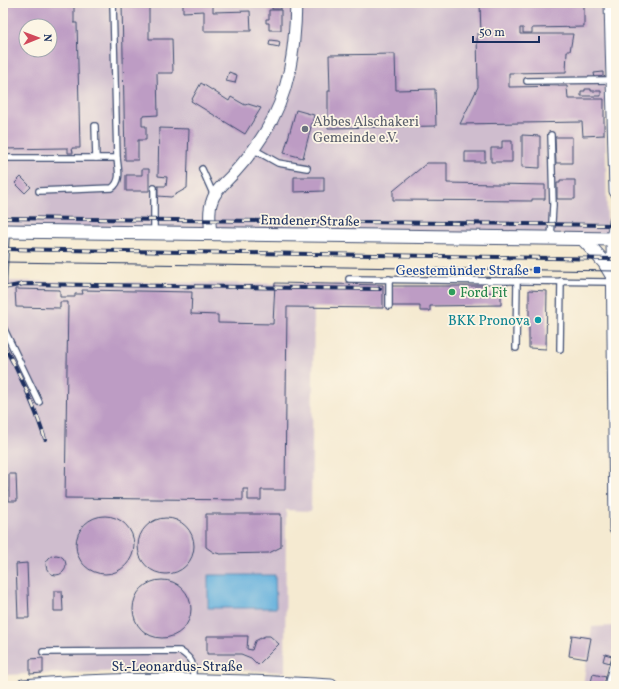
<svg xmlns="http://www.w3.org/2000/svg" width="619" height="689" font-family="Vollkorn,serif">
<rect width="100%" height="100%" fill="#fcf5e5"/>
<filter id="ink" filterUnits="userSpaceOnUse"><feTurbulence type="fractalNoise" baseFrequency=".025" numOctaves="2"/><feDisplacementMap in="SourceGraphic" scale="8" xChannelSelector="R" yChannelSelector="G"/><feConvolveMatrix kernelMatrix="1 2 1 2 8 2 1 2 1" color-interpolation-filters="sRGB"/></filter>
<filter id="wash" filterUnits="userSpaceOnUse"><feTurbulence type="fractalNoise" baseFrequency=".012" numOctaves="4" result="noise"/><feDisplacementMap in="SourceGraphic" scale="16" xChannelSelector="R" yChannelSelector="G"/><feGaussianBlur stdDeviation="0.9" result="paint"/><feColorMatrix in="noise" values="0 0 0 0 0 0 0 0 0 0 0 0 0 0 0 0 0 1.4 0 .05"/><feComposite in="paint" operator="in"/></filter>
<g filter="url(#wash)">
<rect width="100%" height="100%" fill="#f5ead1"/>
<!-- industrial -->
<g fill="#cfbdce" fill-rule="evenodd">
<path d="M3 3H604L607 234 3 235ZM26 26H50V50H26Z"/>
<path d="M3 281 390 285V311L383 308H314L311 511 286 510 285 672 202 669 3 675Z"/>
<path d="M613 626 614 650 604 686H583L592 627Z"/>
</g>
<!-- water -->
<path fill="#64b0dd" stroke="#40709e" d="M208 575H275L276 608H208Z"/>
<g id="blocks">
<!-- building -->
<g fill="#bd9cc4" fill-rule="evenodd">
<path d="M3 3H74V23H77L80 148H72L73 153H68V148H64L3 149ZM26 26H50V50H26Z"/>
<path d="M122 3H149V39H172L173 73H157L158 115 142 116V126H146V140H138V160H125Z"/>
<path d="M183 3H213V12L250 11 251 31H204V11L183 12Z"/>
<rect x="272" y="3" width="9" height="6"/>
<path d="M480 3H584V27L532 28V33H523V28H520V34H573L570 51H567L566 72 509 73V87L567 86 568 99H604V135L583 136 582 122 460 124 478 87 477 34H481Z"/>
<path d="M269 10H281V30H269V23H266V19H269Z"/>
<path d="M270 40 278 41 280 42 279 47 269 45Z"/>
<path d="M395 54 396 90 435 89 436 126 328 128V91H330L329 55Z"/>
<path d="M229 72 237 75 235 83 226 81Z"/>
<path d="M603 72V78H595L594 73Z"/>
<path d="M201 83 229 101 231 97 245 105 248 104 261 108 245 134 191 101Z"/>
<path d="M585 89H591V91H601V96H581V91H585Z"/>
<path d="M296 110 314 115 303 158 284 153Z"/>
<path d="M159 128 189 129 187 188 171 197 158 196V186H166L167 177 158 176Z"/>
<path d="M522 135 540 136V168L522 167Z"/>
<path d="M555 137H572V163H556Z"/>
<path d="M502 141H512V162H491V148H502Z"/>
<rect x="465" y="152" width="20" height="10"/>
<path d="M427 163H447V183L545 185V199H532V201L393 200V191Z"/>
<path d="M142 169H149V191H126V175H142Z"/>
<path d="M21 177 31 187 25 193 15 183Z"/>
<path d="M294 177H324V191L294 192Z"/>
<path d="M560 180H575V199H557V183H560Z"/>
<path d="M275 283 383 285V308L287 307 285 490H261V500H248V489H243V500L65 498 68 302H60V308L16 307 15 289 60 290V297H75V294H83L82 290 192 292 191 314 218 315V323L273 324Z"/>
<path d="M392 286H485L484 292 501 293V305L430 306V311H420V306H392Z"/>
<path d="M529 290 547 291 546 349 529 348Z"/>
<path d="M9 474H16L17 501H9Z"/>
<path d="M206 514H281V547L269 553 220 554 213 552 206 547Z"/>
<circle cx="105" cy="545" r="29"/>
<circle cx="166" cy="546" r="28"/>
<circle cx="56" cy="565" r="10"/>
<path d="M27 563 29 618H18L16 564Z"/>
<circle cx="162" cy="609" r="29"/>
<path d="M54 591H62L63 611H54Z"/>
<path d="M572 635 591 638 587 659 569 656Z"/>
<path d="M207 636H248L247 649 252 650 255 641 265 636H270L279 644 258 665 251 658 241 654H207Z"/>
<path d="M605 654 612 656 610 663 603 661Z"/>
<path d="M43 658V673L30 674V659Z"/>
<path d="M593 674 606 677 604 686H590Z"/>
</g>
</g>
</g>
<g filter="url(#ink)">
<use href="#blocks" fill-opacity="0" stroke="#3c4b6f" stroke-width="1"/>
<g fill="none" stroke-linecap="round" stroke-linejoin="round">
<!-- service casing -->
<g stroke="#3c4b6f" stroke-width="8">
<g id="service">
<path d="M527 81 612 80"/>
<path d="M95 126 96 158"/>
<path d="M253 149 278 163 307 168"/>
<path d="M3 158H117L113 3"/>
<path d="M202 169 214 196"/>
<path d="M39 191 112 188C122 181 118 169 117 158"/>
<path d="M154 233V188"/>
<path d="M551 238 553 205 551 135"/>
<path d="M349 279 613 282"/>
<path d="M389 279V306"/>
<path d="M3 287 6 232"/>
<path d="M3 327 39 402"/>
<path d="M516 348 517 281"/>
<path d="M560 349 561 281"/>
<path d="M43 652 180 651C194 660 193 664 193 680"/>
</g>
</g>
<!-- minor casing -->
<g stroke="#3c4b6f" stroke-width="13">
<path id="minor" d="M211 234C210 224 208 211 212 201 215 190 227 181 234 173 245 161 256 147 264 134 290 94 295 49 296 3"/>
</g>
<!-- tertiary casing -->
<g stroke="#3c4b6f" stroke-width="15">
<g id="tertiary">
<path d="M611 3 616 191"/>
<path d="M616 222 613 239 616 529"/>
<path d="M3 231 616 239"/>
<path d="M583 239 604 262 613 277"/>
<path d="M23 686C126 677 228 680 331 686"/>
<path d="M611 686 616 666"/>
</g>
</g>
<!-- service -->
<use href="#service" stroke="#fff" stroke-width="5.5"/>
<!-- minor -->
<use href="#minor" stroke="#fff" stroke-width="11"/>
<!-- tertiary -->
<use href="#tertiary" stroke="#fff" stroke-width="13"/>
<!-- tram -->
<path stroke="#1b2f5e" stroke-width="1" d="M3 262 616 271"/>
<!-- rail casing -->
<g stroke="#1b2f5e" stroke-width="4">
<g id="rail">
<path d="M3 218 616 225"/>
<path d="M3 249 616 259"/>
<path d="M3 288 24 284 380 289"/>
<path d="M3 344C21 375 34 405 45 439"/>
</g>
</g>
<!-- rail -->
<use href="#rail" stroke="#fcf5e5" stroke-width="2.5" stroke-dasharray="8" stroke-linecap="butt"/>
</g>
</g>
<!-- markers -->
<circle fill="#6b7280" stroke="#fcf5e5" stroke-width="1.5" cx="305" cy="129" r="4"/>
<rect fill="#1a4fb4" stroke="#fcf5e5" stroke-width="1.5" x="533" y="266" width="8" height="8" rx="2"/>
<circle fill="#2e9e5b" stroke="#fcf5e5" stroke-width="1.5" cx="452" cy="292" r="4"/>
<circle fill="#0f9aa8" stroke="#fcf5e5" stroke-width="1.5" cx="538" cy="320" r="4"/>
<g text-anchor="middle" stroke-width="3.5" stroke-linejoin="round" paint-order="stroke">
<!-- worship labels -->
<g font-size="14" fill="#5b616d" stroke="#fcf5e5" text-anchor="start">
<text x="313" y="126">Abbes Alschakeri<tspan x="313" dy="16">Gemeinde e.V.</tspan></text>
</g>
<!-- street labels -->
<g font-size="14" fill="#1b2f5e" stroke="#fcf5e5">
<text transform="translate(310 220) rotate(1)" y="5">Emdener Straße</text>
<text x="177" y="671">St.-Leonardus-Straße</text>
</g>
<!-- transit labels -->
<g font-size="14" fill="#164399" stroke="#fcf5e5" text-anchor="end">
<text x="529" y="275">Geestemünder Straße</text>
</g>
<!-- leisure labels -->
<g font-size="14" fill="#27864d" stroke="#fcf5e5" text-anchor="start">
<text x="460" y="297">Ford Fit</text>
</g>
<!-- culture labels -->
<g font-size="14" fill="#0d838f" stroke="#fcf5e5" text-anchor="end">
<text x="530" y="325">BKK Pronova</text>
</g>
</g>
<!-- margin -->
<rect width="619" height="689" fill="none" stroke="#fcf5e5" stroke-width="16"/>
<!-- north arrow -->
<g transform="translate(38 38) rotate(89)"><circle r="19" fill="#fcf5e5" stroke="#a2a6af"/>
<path d="M0-3L7 15L0 10L-7 15Z" fill="#d1495b"/>
<text y="-6" font-size="11" font-weight="bold" text-anchor="middle" fill="#1b2f5e">N</text>
</g>
<!-- scale -->
<path d="M473 36v6h66v-6" fill="none" stroke="#1b2f5e" stroke-width="2"/>
<text x="479" y="36" font-size="12" fill="#1b2f5e" stroke="#fcf5e5" stroke-width="3" paint-order="stroke">50 m</text>
</svg>
